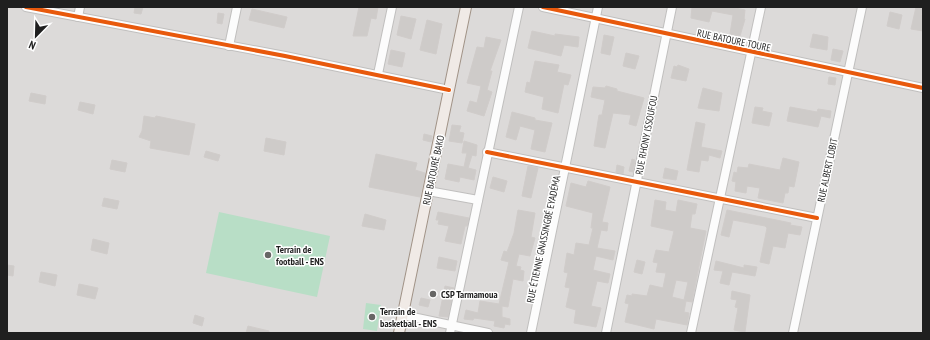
<svg xmlns="http://www.w3.org/2000/svg" width="930" height="340" font-family="'PT Sans Narrow',sans-serif">
<rect width="100%" height="100%" fill="#edeae8"/>
<!-- residential -->
<rect fill="#dcdad9" x="7" y="7" width="916" height="326"/>
<!-- pitch -->
<g fill="#b8dec6">
<path d="M219 212 330 236 317 297 206 273Z"/>
<path d="M366 303 381 305 377 331 363 329Z"/>
</g>
<!-- building -->
<g fill="#cecbc9" stroke="#d0ccca" fill-rule="evenodd">
<path d="M135 7H143L141 14 134 13Z"/>
<path d="M359 7H378L376 19 371 18 367 36H353Z"/>
<path d="M692 7H730L745 10 744 19H745L740 36 730 34 733 15 712 11 709 22 691 18Z"/>
<path d="M916 7H923L921 15H923V31L911 29Z"/>
<path d="M252 9 287 17 284 28 249 20Z"/>
<path d="M890 12 902 15 899 29 887 26Z"/>
<path d="M218 13 224 14 222 24 217 23Z"/>
<path d="M401 16 416 19 411 39 397 35Z"/>
<path d="M427 20 442 24 436 54 420 50Z"/>
<path d="M532 31 555 36V34L579 37 578 47 564 45 561 56 528 48Z"/>
<path d="M813 34 828 37 827 50 810 47Z"/>
<path d="M604 35 614 37 610 55 601 53Z"/>
<path d="M486 37 501 40 490 71H492L487 90 492 92 484 116 467 111 470 101 477 103 481 86 467 83 477 47 484 48Z"/>
<path d="M833 49 843 51 840 62 831 60Z"/>
<path d="M391 50 405 53 402 67 388 64Z"/>
<path d="M626 53 639 56 635 69 623 66Z"/>
<path d="M535 61 559 65 557 72 571 75 568 85 564 84 558 113 542 109 544 97 525 92 527 82 530 83Z"/>
<path d="M678 65 689 69 686 81 671 78 674 66 677 67Z"/>
<path d="M829 77 836 78 835 85 828 84Z"/>
<path d="M606 86 617 89V91L644 98 636 126 629 124 631 115 613 113 605 148 594 146 599 115H602L605 100 591 97 593 87 605 88Z"/>
<path d="M703 88 722 93 719 111 698 108Z"/>
<path d="M31 93 46 96 45 104 29 101Z"/>
<path d="M80 102 95 105 93 114 78 110Z"/>
<path d="M755 107 763 108 762 111 772 113 769 126 752 123Z"/>
<path d="M790 107 817 112 818 109 831 111 830 118 821 116 818 127 787 121Z"/>
<path d="M512 112 535 118V120L552 123 545 152 531 149 535 130 520 126 516 140 506 137Z"/>
<path d="M144 116 155 118 156 116 195 124 189 155 150 148 151 141 139 137 142 131Z"/>
<path d="M696 122 705 124 701 147 722 151 720 158 709 155 708 161 701 160 699 172 687 170Z"/>
<path d="M452 125 461 126 459 132 464 133 462 143 449 141Z"/>
<path d="M424 134 432 136 431 142 423 140Z"/>
<path d="M266 138 286 142 284 155 264 151Z"/>
<path d="M464 141 477 145 476 156 472 155 468 168 476 170 474 180 460 177 459 182 445 179 448 164 464 167 467 153H462Z"/>
<path d="M206 151 220 155 218 161 204 157Z"/>
<path d="M376 154 417 163 415 170 425 173 420 197 369 187Z"/>
<path d="M783 158 799 162 794 187 789 186 788 193H785L783 203 758 198 760 188 747 186 746 193 735 191 736 182 732 181 734 172 737 173 738 167 748 168 749 164 780 170Z"/>
<path d="M632 159 635 160 633 172 629 171Z"/>
<path d="M112 160 127 163 125 172 110 169Z"/>
<path d="M617 165 624 167 623 174 616 172Z"/>
<path d="M528 166 538 168 531 198 522 196Z"/>
<path d="M665 168 678 171 676 180 663 178Z"/>
<path d="M493 177 507 181 504 192 490 188Z"/>
<path d="M588 181 610 187 602 222 608 223 607 231 601 230 597 248 615 251 613 260 596 256 593 270 610 274 608 283 597 281 591 306 601 308 596 327 574 323 576 310 566 307 570 288 565 287 568 273 564 272 567 253 574 255 576 243 589 245 593 228H591L593 213 566 206 571 183 586 187Z"/>
<path d="M104 198 119 201 117 209 102 206Z"/>
<path d="M655 200 666 202 665 210 676 212 678 200 697 204 695 214H692L690 228 706 231 692 302 686 301 684 312 689 313 687 325 656 319 654 329 625 322 629 304 625 303 627 295 632 296V294L647 296 650 285 663 288 666 273 656 272 658 263 653 262 656 250 669 252 674 231 651 226ZM676 280 688 282 684 300 672 297Z"/>
<path d="M518 210 535 213 531 237 535 238 530 256 519 254 516 266 521 267 520 270 524 271 523 281 513 279 508 307 502 306V317L510 319V325L505 324 504 328 494 326 495 321 474 318 473 320 464 319 466 310 478 313 480 301 499 304 509 262 501 260 504 251 507 252 514 233Z"/>
<path d="M727 210 791 223 790 225 802 227 800 235 788 233 785 248 773 246 769 264 760 262 767 228 765 226 733 220 729 237 721 235Z"/>
<path d="M438 212 469 218 467 226H465L461 244 445 241 449 226 438 224 439 220H436Z"/>
<path d="M365 214 386 220 384 230 362 226Z"/>
<path d="M93 239 109 243 107 254 91 250Z"/>
<path d="M439 257 457 261 455 271 437 268Z"/>
<path d="M637 260 645 262 642 274 634 272Z"/>
<path d="M716 261 744 268V265L757 267 755 276 732 272 729 285 720 283 723 271 714 270Z"/>
<path d="M7 265 14 266 13 276 7 275Z"/>
<path d="M41 272 57 275 55 286 39 282Z"/>
<path d="M79 284 98 288 95 299 77 295Z"/>
<path d="M445 286 454 288 448 317 439 316Z"/>
<path d="M732 291 750 295 745 332 734 330 738 308 735 307 737 300 731 299Z"/>
<path d="M421 298 430 300 428 307 419 305Z"/>
<path d="M195 315 204 318 202 326 193 323Z"/>
<path d="M248 326 269 331V333H246Z"/>
</g>
<g fill="none" stroke-linecap="round" stroke-linejoin="round">
<!-- minor casing -->
<g stroke="#c0bfbe" stroke-width="10">
<g id="minor">
<path d="M26 7 285 56 449 90"/>
<path d="M543 7 923 88"/>
<path d="M78 17 80 7"/>
<path d="M229 46 237 7"/>
<path d="M378 74 392 7"/>
<path d="M487 152 817 218"/>
<path d="M428 191 478 200"/>
<path d="M403 315 488 333"/>
<path d="M450 333 519 7"/>
<path d="M531 333 598 7"/>
<path d="M606 333 672 7"/>
<path d="M691 333 761 7"/>
<path d="M793 333 862 7"/>
</g>
</g>
<!-- major casing -->
<g stroke="#a19387" stroke-width="12">
<path id="major" d="M399 333 466 7"/>
</g>
<!-- minor -->
<use href="#minor" stroke="#fcfcfc" stroke-width="8"/>
<!-- major -->
<use href="#major" stroke="#f0eae6" stroke-width="10"/>
<!-- cycleway casing -->
<g stroke="#fff" stroke-width="6">
<g id="cycleway">
<path d="M26 7 285 56 449 90"/>
<path d="M543 7 923 88"/>
<path d="M487 152 817 218"/>
</g>
</g>
<!-- cycleway -->
<use href="#cycleway" stroke="#e8590c" stroke-width="4"/>
</g>
<!-- markers -->
<g fill="#676665" stroke="#fff" stroke-width="1.5">
<circle cx="268" cy="255" r="4"/>
<circle cx="433" cy="294" r="4"/>
<circle cx="372" cy="317" r="4"/>
</g>
<g text-anchor="middle" stroke-width="3" stroke-linejoin="round" paint-order="stroke">
<!-- street labels -->
<g font-size="10" fill="#1f1f1f" stroke="#fff">
<text transform="translate(734 40) rotate(12)" y="4">RUE BATOURE TOURE</text>
<text transform="translate(646 135) rotate(-79)" y="4">RUE RHONY ISSOUFOU</text>
<text transform="translate(433 170) rotate(-78)" y="4">RUE BATOURÉ BAKO</text>
<text transform="translate(827 170) rotate(-78)" y="4">RUE ALBERT LOBIT</text>
<text transform="translate(543 239) rotate(-78)" y="4">RUE ÉTIENNE GNASSINGBÉ EYADÉMA</text>
</g>
<!-- poi labels -->
<g font-size="10" font-weight="bold" fill="#1f1f1f" stroke="#fff" text-anchor="start">
<text x="276" y="253">Terrain de<tspan x="276" dy="12">football - ENS</tspan></text>
<text x="441" y="298">CSP Tarmamoua</text>
<text x="380" y="315">Terrain de<tspan x="380" dy="12">basketball - ENS</tspan></text>
</g>
</g>
<!-- border -->
<rect width="930" height="340" fill="none" stroke="#1f1f1f" stroke-width="16"/>
<!-- north arrow -->
<g transform="translate(36 36) rotate(203)" stroke="#ffffff" stroke-width="3" paint-order="stroke">
<path d="M0-3L7 15L0 10L-7 15Z" fill="#1f1f1f"/>
<text y="-6" font-size="11" font-weight="bold" text-anchor="middle" fill="#1f1f1f">N</text>
</g>
</svg>
